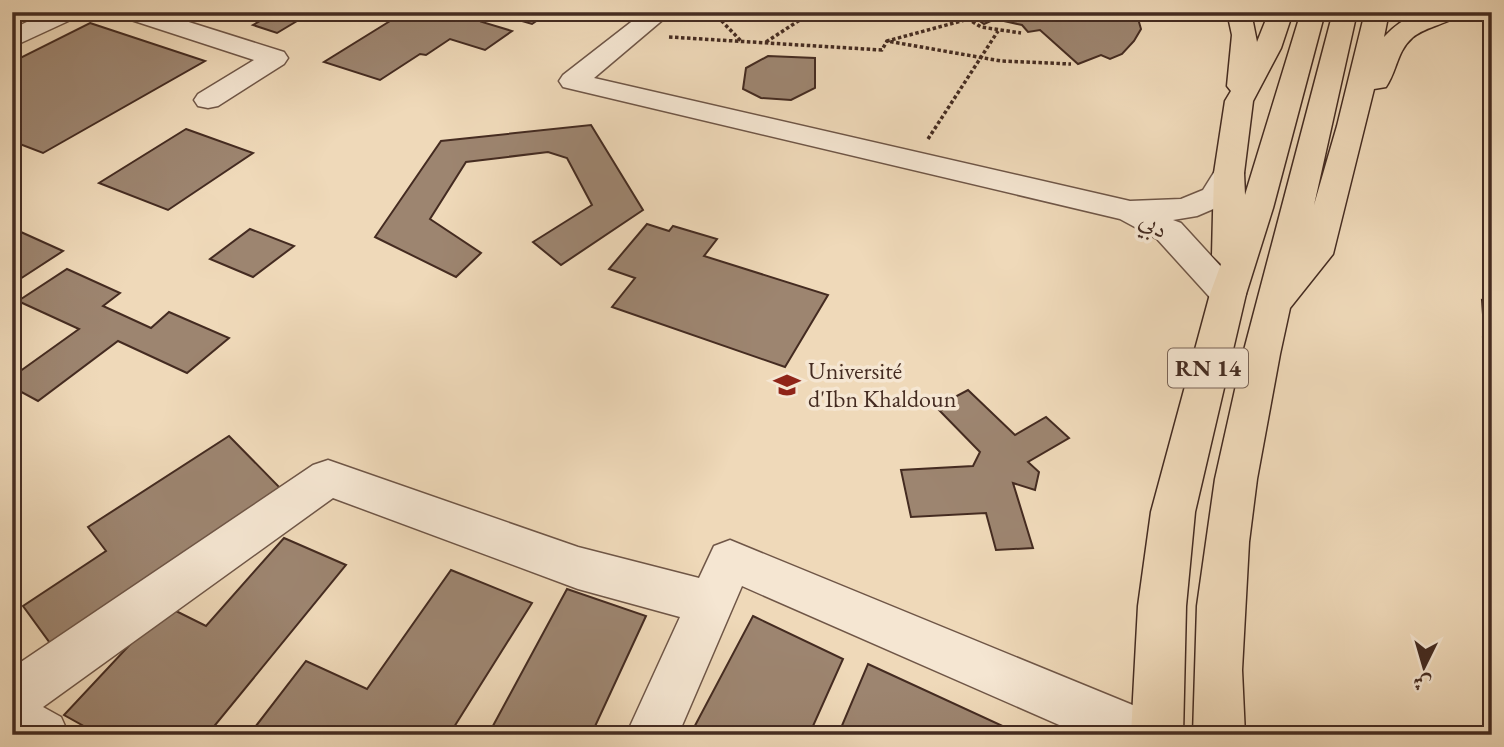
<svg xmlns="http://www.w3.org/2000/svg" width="1504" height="747" font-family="'EB Garamond',Amiri,serif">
<rect width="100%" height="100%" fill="#efd9b9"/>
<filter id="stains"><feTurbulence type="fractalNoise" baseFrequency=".00286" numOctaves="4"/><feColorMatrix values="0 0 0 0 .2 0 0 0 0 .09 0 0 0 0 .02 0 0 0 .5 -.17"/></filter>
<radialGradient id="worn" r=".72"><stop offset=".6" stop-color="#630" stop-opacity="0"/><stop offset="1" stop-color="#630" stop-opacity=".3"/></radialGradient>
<!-- building -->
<g fill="#9d8570" stroke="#442b21" stroke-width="2">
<path d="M276 12H312L277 33 253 25Z"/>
<path d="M399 12H545L548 13 532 24 495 13 482 22 512 31 485 50 450 39 426 55 420 54 380 80 324 62 403 13Z"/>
<path d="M967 12H1122L1123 15H1137L1141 29 1134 41 1122 54 1110 59 1101 55 1078 64 1040 30 1028 32 1022 25 995 19 984 24Z"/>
<path d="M90 23 205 61 43 153 12 141V62Z"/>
<path d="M768 56 815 58V88L791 100 761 98 743 89 746 68Z"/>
<path d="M1486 116 1492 117V173H1489Z"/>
<path d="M591 125 643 210 561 265 533 242 592 205 567 158 548 152 466 162 430 219 481 253 456 277 375 237 441 141Z"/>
<path d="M186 129 253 153 168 210 99 183Z"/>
<path d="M647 224 669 231 673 226 717 239 704 256 828 295 785 367 612 307 635 278 609 269Z"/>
<path d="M12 228 63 251 17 281 12 279Z"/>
<path d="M250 229 294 246 253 277 210 259Z"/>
<path d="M67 269 120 293 103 306 151 328 169 312 229 338 187 373 118 341 38 401 12 387V377L79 329 18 301Z"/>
<path d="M1482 300 1492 303V331L1484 329Z"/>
<path d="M1483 338 1492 341V443L1490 442Z"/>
<path d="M968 390 1015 435 1046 417 1069 438 1028 462 1039 472 1035 490 1013 483 1033 548 996 550 986 513 911 517 901 470 973 466 980 452 936 407Z"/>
<path d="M229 436 285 493 58 654 23 606 106 551 88 527Z"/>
<path d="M284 538 346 565 207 735H100L64 715 166 606 206 626Z"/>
<path d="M451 570 532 603 449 735H249L306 661 367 689Z"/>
<path d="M567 589 646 616 591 735H488Z"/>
<path d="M753 616 843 659 809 735H690Z"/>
<path d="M868 664 1022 735H838Z"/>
</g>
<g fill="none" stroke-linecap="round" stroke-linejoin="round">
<!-- minor casing -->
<g stroke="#6f5647" stroke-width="3">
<g id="minor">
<path d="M48 12H80L77 17 12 47V29Z"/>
<path d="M119 12H157L284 52 288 58 284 64 218 106 208 108 198 106 194 100 198 94 254 60 122 17Z"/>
<path d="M644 12H672L594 78 1130 201 1181 199 1203 190 1218 166 1229 164 1240 166 1244 173 1225 204 1197 216 1173 220 1181 223 1246 294 1241 303 1228 306 1215 303 1157 239 1120 219 563 87 559 81 563 75Z"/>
<path d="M328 460 578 547 699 578 714 546 730 540 1162 717 1170 735H1082L742 586 678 735H626L680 617 578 589 333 498 43 707 61 717 69 735H12V668L313 465Z"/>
</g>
</g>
<!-- highway casing -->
<g stroke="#442b21" stroke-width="3">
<g id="highway">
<path d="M1227 12H1251L1257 42 1269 12H1293L1281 48 1253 101 1244 173 1245 195 1301 12H1325L1273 208 1246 294 1195 512 1186 606 1183 735H1131L1138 606 1151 512 1210 294 1221 264 1212 255 1214 173 1225 101 1231 91 1227 86 1232 35Z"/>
<path d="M1333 12H1357L1314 205 1337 126 1365 12H1389L1384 37C1409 10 1427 12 1461 12 1454 23 1425 26 1412 38 1397 51 1397 71 1386 87L1374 89 1333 254 1290 308 1280 354 1257 479 1249 542 1242 670 1245 735H1193L1197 606 1215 479 1243 354Z"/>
</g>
</g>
<!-- path -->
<g stroke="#442b21" stroke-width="3.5" stroke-dasharray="3.5 2.5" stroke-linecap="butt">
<path d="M713 12 741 41"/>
<path d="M957 12 981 27 1021 33"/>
<path d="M965 20 887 41 1001 61 1071 64"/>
<path d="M669 37 882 50 887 41"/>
<path d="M766 42 812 12"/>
<path d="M928 139 998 31"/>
</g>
<!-- minor -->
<use href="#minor" fill="#f5e6d2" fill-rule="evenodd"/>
<!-- highway -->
<use href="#highway" fill="#efd9b9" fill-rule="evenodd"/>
</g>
<!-- icons -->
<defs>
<g id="university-bare" transform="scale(2.1)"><path d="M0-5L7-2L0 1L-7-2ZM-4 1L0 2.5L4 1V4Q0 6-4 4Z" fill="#8f2418" stroke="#f5e6d2" stroke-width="2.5" paint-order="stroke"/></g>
</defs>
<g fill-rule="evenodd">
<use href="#university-bare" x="787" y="385"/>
</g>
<g text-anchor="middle" stroke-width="7" stroke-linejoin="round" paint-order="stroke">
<!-- shield labels -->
<rect fill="#f5e6d2" stroke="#796356" stroke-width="2" x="1168" y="348.5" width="80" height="39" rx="5"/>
<g font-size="23" font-weight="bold" fill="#442b21">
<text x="1208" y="376">RN 14</text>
</g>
<!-- street labels -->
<g font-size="24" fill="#442b21" stroke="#f5e6d2">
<text transform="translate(1154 225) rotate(31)" y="8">دبي</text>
</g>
<!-- poi labels -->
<g font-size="24" fill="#442b21" stroke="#f5e6d2" text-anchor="start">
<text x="808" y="379">Université<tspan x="808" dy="28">d'Ibn Khaldoun</tspan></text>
</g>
</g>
<!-- margin -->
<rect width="1504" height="747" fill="none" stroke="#efd9b9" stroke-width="42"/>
<rect x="14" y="14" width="1476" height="719" fill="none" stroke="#442b21" stroke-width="3.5"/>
<rect x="21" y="21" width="1462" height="705" fill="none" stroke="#442b21" stroke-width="2"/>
<!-- north arrow -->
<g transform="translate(1424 667) rotate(185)" stroke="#f5e6d2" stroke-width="5" paint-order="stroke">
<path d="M0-5L12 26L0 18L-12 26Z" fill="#442b21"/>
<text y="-10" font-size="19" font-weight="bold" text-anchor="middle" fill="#442b21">ش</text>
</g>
<rect width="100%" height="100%" filter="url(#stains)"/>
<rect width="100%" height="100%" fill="url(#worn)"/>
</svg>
